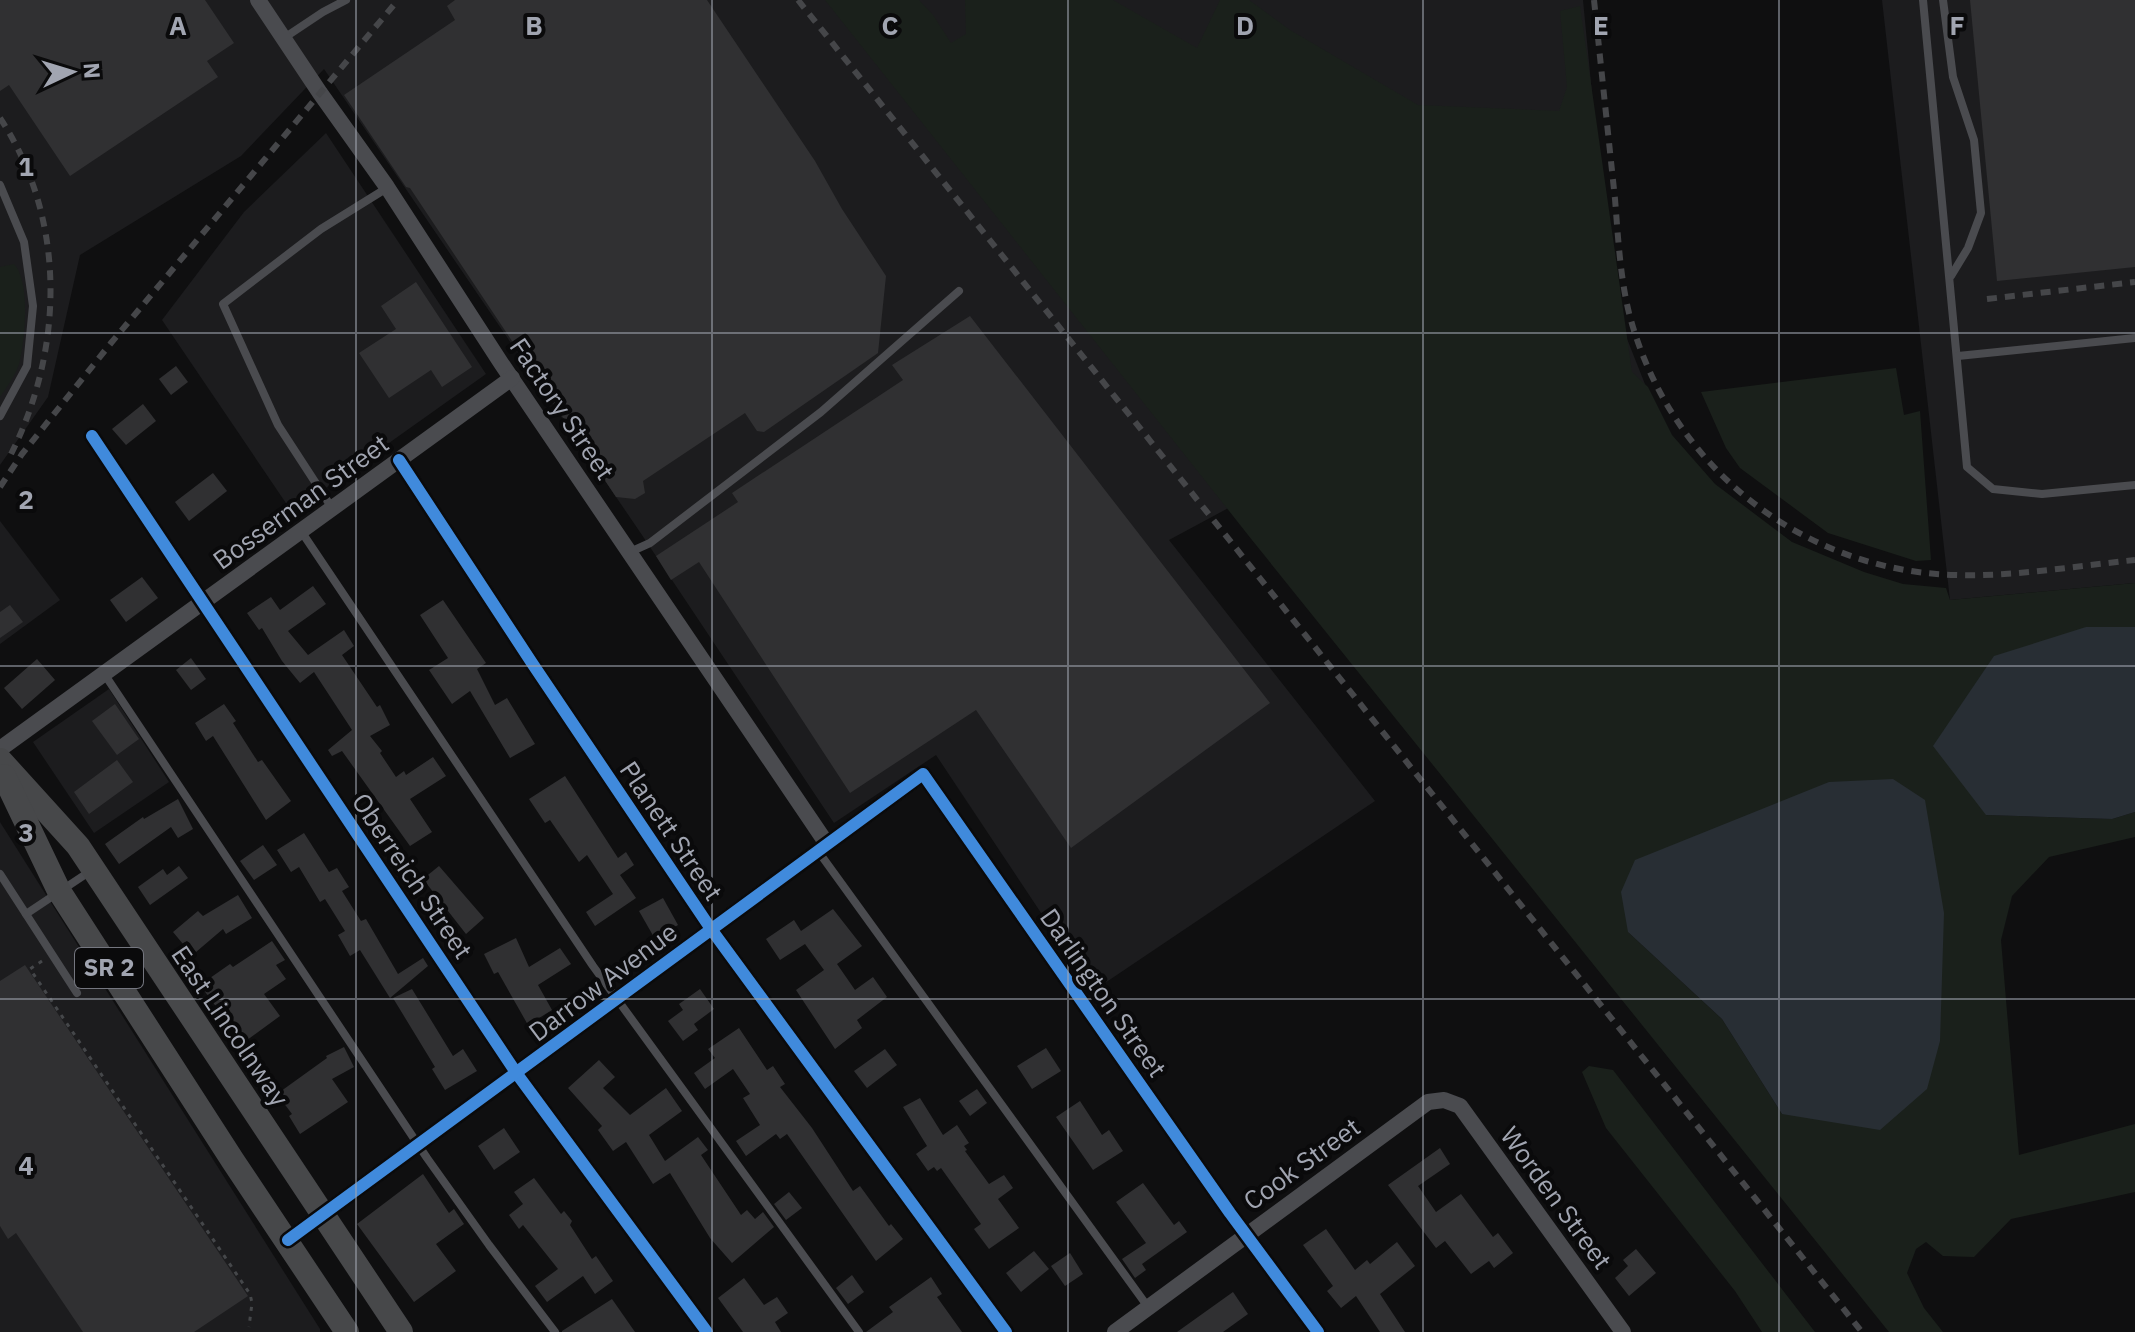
<svg xmlns="http://www.w3.org/2000/svg" width="2135" height="1332" font-family="'IBM Plex Sans',sans-serif">
<rect width="100%" height="100%" fill="#0f0f10"/>
<!-- built -->
<g fill="#1c1c1e">
<path d="M0 0H1583L1612 301 1662 427 1234 505 1169 540 1375 801 1093 991 936 755 834 823 642 535 324 69 241 156 80 255 48 397 0 465Z"/>
<path d="M1882 0H2135V583L1950 600Z"/>
<path d="M326 133 486 374 292 512 162 320 244 212Z"/>
<path d="M0 521 60 600 0 644Z"/>
<path d="M109 689 169 782 94 833 33 742Z"/>
<path d="M0 822 320 1329V1332H0Z"/>
</g>
<!-- green -->
<g fill="#1a201b" fill-rule="evenodd">
<path d="M825 0H919L933 15 951 43 966 34 965 0H1113L1197 48 1220 0H1249L1290 30 1418 105 1559 111 1567 87 1560 11 1580 6 1632 372 1648 387 1672 435 1715 484 1792 542 1864 572 1903 584 1946 588 1950 600 2135 583V627H2086L1986 815 2112 819 2135 812V837L2049 857 2012 896 2001 940 2019 1155 2135 1124V1192L2011 1219 1974 1257 1943 1256 1926 1242 1916 1249 1907 1273 1924 1308 1943 1332H1889L1252 540ZM1628 932 1940 1041 1782 1114 1722 1019Z"/>
<path d="M14 264C31 282 25 342 19 364 15 376 7 387 0 397V267Z"/>
<path d="M1896 368 1904 415 1920 411 1931 560 1916 561 1828 533 1740 468 1726 448 1701 392Z"/>
<path d="M1589 1066 1613 1070 1815 1332H1762L1735 1291 1606 1128 1582 1072Z"/>
</g>
<!-- water -->
<g fill="#282e34">
<path d="M2086 627H2135V812L2112 819 1986 815 1933 746 1994 656Z"/>
<path d="M1893 779 1925 800 1944 913 1940 1041 1927 1089 1880 1130 1782 1114 1722 1019 1628 932 1621 892 1635 860 1829 782Z"/>
</g>
<!-- building -->
<g fill="#303032">
<path d="M0 0H205L234 43 207 61 218 77 70 176 9 85 0 91Z"/>
<path d="M455 0H707L815 161 842 209 886 276 878 353 764 432 757 431 745 413 643 481 645 493 635 499 616 497 410 188 406 187 344 95 455 20 447 6Z"/>
<path d="M1970 0H2135V267L1997 281Z"/>
<path d="M416 282 472 367 442 387 431 370 389 398 359 353 396 329 381 306Z"/>
<path d="M970 316 1270 703 1071 848 976 710 850 793 699 562 671 580 656 556 738 502 732 493 903 380 892 365Z"/>
<path d="M176 366 188 382 171 395 159 379Z"/>
<path d="M143 404 156 421 126 445 112 429Z"/>
<path d="M213 473 227 491 189 521 175 502Z"/>
<path d="M142 577 158 598 126 622 110 600Z"/>
<path d="M313 586 326 604 288 631 308 655 344 630 354 646 342 655 377 707 380 705 390 725 370 736 382 751 380 753 396 777 404 771 406 775 433 757 446 776 410 799 432 832 410 846 342 751 332 756 328 750 352 730 314 672 300 683 282 661 262 628 259 630 247 613 271 597 280 610Z"/>
<path d="M443 600 486 663 477 669 495 705 507 698 535 744 510 758 470 691 452 704 429 670 448 658 420 615Z"/>
<path d="M10 605 23 622 0 638V612Z"/>
<path d="M191 658 206 679 191 690 176 670Z"/>
<path d="M37 659 55 680 22 709 4 688Z"/>
<path d="M115 704 139 739 117 755 92 721Z"/>
<path d="M224 704 236 721 233 723 258 762 262 760 291 801 266 820 213 736 206 741 195 723Z"/>
<path d="M117 760 133 782 89 814 74 792Z"/>
<path d="M565 776 618 858 626 852 634 865 620 875 636 898 595 926 586 912 613 894 587 855 579 862 550 820 545 823 529 799Z"/>
<path d="M178 799 193 829 178 838 171 827 119 864 105 844 143 817 144 819Z"/>
<path d="M304 833 329 872 337 868 349 887 342 891 361 921 366 919 398 974 423 958 428 966 390 998 360 950 350 956 338 935 345 931 325 899 320 902 299 867 291 872 277 850Z"/>
<path d="M263 845 277 865 254 880 240 861Z"/>
<path d="M179 866 188 878 150 905 138 887 163 869 167 875Z"/>
<path d="M439 866 484 918 466 934 423 879Z"/>
<path d="M238 895 252 918 226 934 223 929 196 952 187 941 183 944 173 932 198 911 203 916Z"/>
<path d="M663 898 678 925 655 939 639 911Z"/>
<path d="M833 909 862 946 837 964 855 990 873 977 887 997 857 1020 862 1028 835 1049 796 990 824 970 805 944 780 960 766 939 794 920 801 931Z"/>
<path d="M516 938 529 967 560 948 571 964 538 985 552 1010 528 1025 498 972 494 974 484 954Z"/>
<path d="M272 941 285 960 276 965 286 979 264 994 280 1016 243 1043 200 985 230 964 233 967Z"/>
<path d="M25 965 248 1296 194 1332H83L16 1233 8 1239 0 1226V981Z"/>
<path d="M412 989 453 1056 463 1049 477 1071 445 1090 432 1069 435 1067 393 998Z"/>
<path d="M700 989 714 1009 694 1024 698 1030 683 1041 668 1021 683 1010 679 1004Z"/>
<path d="M739 1028 767 1070 773 1066 785 1084 780 1087 812 1128 853 1191 860 1186 889 1226 891 1224 903 1239 876 1261 787 1134 780 1139 776 1134 746 1156 736 1141 760 1125 743 1098 750 1094 733 1069 705 1089 694 1073 715 1058 708 1049Z"/>
<path d="M344 1047 354 1067 332 1079 348 1102 300 1134 289 1116 292 1114 277 1094 327 1058 326 1056Z"/>
<path d="M1046 1048 1061 1071 1032 1089 1017 1066Z"/>
<path d="M885 1049 897 1065 867 1088 854 1071Z"/>
<path d="M599 1060 615 1077 603 1088 630 1115 666 1088 682 1111 649 1135 665 1161 698 1137 708 1150 701 1155 741 1215 747 1210 755 1219 763 1212 774 1227 732 1263 710 1238 670 1173 653 1184 626 1142 613 1151 598 1130 602 1126 568 1088Z"/>
<path d="M977 1089 987 1103 970 1116 959 1101Z"/>
<path d="M920 1098 943 1135 957 1125 969 1143 964 1146 967 1150 965 1151 989 1184 1004 1175 1013 1188 998 1199 1019 1228 989 1249 974 1229 981 1224 941 1168 937 1171 934 1167 928 1171 916 1154 927 1146 903 1107Z"/>
<path d="M1080 1101 1102 1135 1109 1130 1123 1151 1093 1170 1056 1117Z"/>
<path d="M504 1128 520 1152 494 1170 478 1146Z"/>
<path d="M1440 1148 1450 1164 1418 1186 1436 1212 1461 1194 1493 1237 1498 1233 1513 1253 1494 1268 1489 1261 1471 1274 1445 1241 1436 1248 1388 1185Z"/>
<path d="M423 1174 449 1213 454 1209 464 1224 436 1244 456 1271 414 1302 357 1224Z"/>
<path d="M534 1178 561 1214 564 1211 572 1221 570 1225 592 1259 596 1256 613 1281 595 1294 583 1276 547 1302 535 1286 558 1269 523 1225 519 1229 509 1215 523 1204 514 1192Z"/>
<path d="M1143 1183 1174 1225 1179 1221 1187 1232 1142 1264 1146 1270 1135 1278 1122 1259 1146 1243 1116 1202Z"/>
<path d="M789 1192 802 1208 786 1220 774 1204Z"/>
<path d="M1326 1229 1355 1270 1367 1260 1370 1264 1397 1242 1415 1266 1380 1294 1405 1332H1380L1356 1296 1341 1308 1327 1291 1333 1286 1303 1245Z"/>
<path d="M1636 1249 1656 1273 1629 1296 1615 1278 1628 1266 1623 1260Z"/>
<path d="M1034 1251 1049 1269 1021 1292 1006 1273Z"/>
<path d="M1070 1253 1083 1274 1065 1286 1051 1266Z"/>
<path d="M852 1275 864 1292 848 1304 836 1288Z"/>
<path d="M931 1277 942 1294 937 1297 962 1332H866L893 1312 889 1307Z"/>
<path d="M744 1278 764 1305 777 1297 788 1313 775 1322 781 1332H743L718 1298Z"/>
<path d="M1233 1292 1248 1314 1223 1332H1177Z"/>
<path d="M612 1299 635 1332H562V1331Z"/>
</g>
<g fill="none" stroke-linecap="round" stroke-linejoin="round">
<!-- path -->
<path stroke="#45474a" stroke-width="3" stroke-dasharray="4 6" stroke-linecap="butt" d="M42 961 30 969 250 1294 252 1303 249 1327"/>
<!-- service -->
<g stroke="#4a4b4f" stroke-width="8">
<path d="M1923 0 1967 467 1993 489 2042 494 2135 485"/>
<path d="M1943 0 1953 77 1974 140 1981 213 1968 248 1951 276"/>
<path d="M284 38 323 12 346 0"/>
<path d="M0 185 24 242 33 306 27 366 0 416"/>
<path d="M1958 356 2135 338"/>
<path d="M332 508 278 425 223 304 321 229 387 188"/>
<path d="M301 531 593 966 859 1332"/>
<path d="M630 552 650 543 821 412 959 291"/>
<path d="M105 675 427 1158 489 1245 555 1332"/>
<path d="M818 851 1148 1307"/>
<path d="M0 874 77 993"/>
<path d="M26 914 92 870"/>
</g>
<!-- minor -->
<g stroke="#4a4b4f" stroke-width="16">
<path d="M258 0 320 93 387 187 501 363 827 844"/>
<path d="M92 436 517 1074 707 1332"/>
<path d="M399 460 532 663 711 929 1006 1332"/>
<path d="M0 749 512 378"/>
<path d="M288 1240 923 774 1230 1213 1318 1332"/>
<path d="M1115 1332 1428 1102 1444 1100 1460 1106 1623 1332"/>
</g>
<!-- primary -->
<g stroke="#47484a" stroke-width="24">
<path d="M0 760 78 846 401 1332"/>
<path d="M4 776 59 891 233 1161 347 1332"/>
</g>
<!-- rail -->
<g stroke="#454649" stroke-width="6" stroke-dasharray="10 8" stroke-linecap="butt">
<path d="M798 0 1862 1332"/>
<path d="M1594 0C1601 66 1608 133 1615 199 1618 236 1620 276 1629 313 1668 463 1798 570 1954 575 2014 577 2075 566 2135 560"/>
<path d="M0 118C68 221 64 353 8 460"/>
<path d="M1987 299 2135 282"/>
<path d="M0 487 22 454 111 343 398 0"/>
</g>
<!-- cycleway casing -->
<g stroke="#0a0a0b" stroke-width="17">
<g id="cycleway">
<path d="M92 436 517 1074 707 1332"/>
<path d="M399 460 532 663 711 929 1006 1332"/>
<path d="M288 1240 923 774 1230 1213 1318 1332"/>
</g>
</g>
<!-- cycleway -->
<use href="#cycleway" stroke="#408adc" stroke-width="12"/>
</g>
<!-- grid -->
<path fill="none" stroke="#a1a5b1" stroke-width="2" stroke-opacity="0.55" d="M356 0V1332M712 0V1332M1068 0V1332M1423 0V1332M1779 0V1332M0 333H2135M0 666H2135M0 999H2135"/>
<g text-anchor="middle" stroke-width="8" stroke-linejoin="round" paint-order="stroke">
<!-- shield labels -->
<rect fill="#0a0a0b" stroke="#74767f" stroke-width="2" x="75" y="948" width="68" height="40" rx="6"/>
<g font-size="24" font-weight="bold" fill="#a1a5b1">
<text x="109" y="976">SR 2</text>
</g>
<!-- street labels -->
<g font-size="26" fill="#a1a5b1" stroke="#0a0a0b">
<text transform="translate(562 409) rotate(56)" y="9">Factory Street</text>
<text transform="translate(301 502) rotate(-36)" y="9">Bosserman Street</text>
<text transform="translate(671 831) rotate(56)" y="9">Planett Street</text>
<text transform="translate(412 876) rotate(56)" y="9">Oberreich Street</text>
<text transform="translate(603 982) rotate(-37)" y="9">Darrow Avenue</text>
<text transform="translate(1103 993) rotate(55)" y="9">Darlington Street</text>
<text transform="translate(230 1026) rotate(56)" y="9">East Lincolnway</text>
<text transform="translate(1302 1164) rotate(-36)" y="9">Cook Street</text>
<text transform="translate(1556 1198) rotate(54)" y="9">Worden Street</text>
</g>
</g>
<g font-size="26" text-anchor="middle" font-weight="bold" fill="#a1a5b1" stroke="#0a0a0b" stroke-width="8" stroke-linejoin="round" paint-order="stroke">
<text x="178" y="35">A</text>
<text x="534" y="35">B</text>
<text x="890" y="35">C</text>
<text x="1245" y="35">D</text>
<text x="1601" y="35">E</text>
<text x="1957" y="35">F</text>
<text x="26" y="176">1</text>
<text x="26" y="509">2</text>
<text x="26" y="842">3</text>
<text x="26" y="1175">4</text>
</g>
<!-- north arrow -->
<g transform="translate(72 72) rotate(86)" stroke="#0a0a0b" stroke-width="6" paint-order="stroke">
<path d="M0-6L14 30L0 20L-14 30Z" fill="#a1a5b1"/>
<text y="-12" font-size="22" font-weight="bold" text-anchor="middle" fill="#a1a5b1">N</text>
</g>
</svg>
